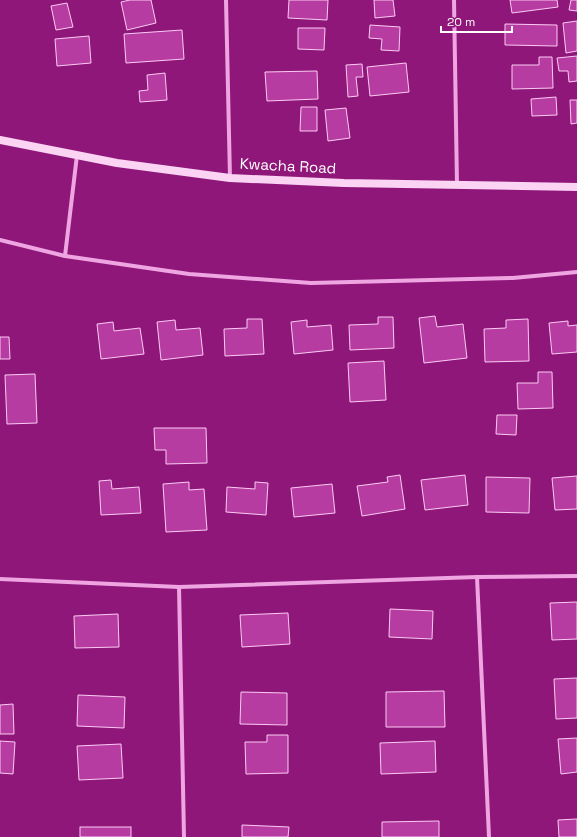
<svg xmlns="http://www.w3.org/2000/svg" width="577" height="837" font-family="'Space Grotesk',sans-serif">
<rect width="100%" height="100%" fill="#90177a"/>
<!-- building -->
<g fill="#b73ca1" stroke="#fbcbf3">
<path d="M130 0H151L156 23 127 30 121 2Z"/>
<path d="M289 0H328L327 20 288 18Z"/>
<path d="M374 0H393L395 16 375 18Z"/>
<path d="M510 0H557L558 7 512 13Z"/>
<path d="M571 0H577V11L569 10Z"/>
<path d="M67 3 73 27 56 30 51 6Z"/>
<path d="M577 21V51L566 53 563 23Z"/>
<path d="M505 24 557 25V46L505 45Z"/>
<path d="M370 25 400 27 399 51 381 50 382 39 369 38Z"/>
<path d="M298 28H325L324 50 298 49Z"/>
<path d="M182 30 184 59 126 63 124 34Z"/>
<path d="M89 36 91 63 57 66 55 39Z"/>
<path d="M577 56V81L569 82 568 71H559L557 58Z"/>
<path d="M539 57H552L553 88 512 89V65H539Z"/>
<path d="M406 63 409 92 370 96 367 67Z"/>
<path d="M362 64 363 77H356L358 96 348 97 346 65Z"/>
<path d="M317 71 318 99 267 101 265 72Z"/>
<path d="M165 73 167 100 140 102 139 91 148 90 147 75Z"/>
<path d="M556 97 557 115 532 116 531 99Z"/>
<path d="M570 100H577V123L571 124Z"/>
<path d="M301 107H317V131H300Z"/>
<path d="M346 108 350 138 328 141 325 110Z"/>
<path d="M435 316 437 327 463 324 467 358 424 363 419 318Z"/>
<path d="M378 317H393L394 348 350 350 349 325 378 324Z"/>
<path d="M247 319H262L264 354 225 356 224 329 247 328Z"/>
<path d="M528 319 529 361 485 362 484 329 506 328V320Z"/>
<path d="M175 320 176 330 200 328 203 355 161 360 157 322Z"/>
<path d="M307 320V327L331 325 333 350 294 354 291 322Z"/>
<path d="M568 321V326L577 325V352L552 354 549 323Z"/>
<path d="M113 322 114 331 140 328 144 354 101 359 97 324Z"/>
<path d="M0 337H9L10 359H0Z"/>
<path d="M384 361 386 400 350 402 348 363Z"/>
<path d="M538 372H552L553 408 518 409 517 383H538Z"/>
<path d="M35 374 37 423 7 424 5 375Z"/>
<path d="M497 415H517L516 435 496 434Z"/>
<path d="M154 428H206L207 463 166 464V450H155Z"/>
<path d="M400 475 405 509 362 516 357 486 388 482 387 477Z"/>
<path d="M465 475 468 505 425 510 421 480Z"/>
<path d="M577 476V509L555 510 552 478Z"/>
<path d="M486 477 530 478 529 513 486 512Z"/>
<path d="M111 480 112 489 139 487 141 513 101 515 99 481Z"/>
<path d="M189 482V490L204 489 207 530 166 532 163 484Z"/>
<path d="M255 482 268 483 266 515 226 512 227 487 255 489Z"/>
<path d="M332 484 335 513 294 517 291 488Z"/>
<path d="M577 602V639L552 640 550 603Z"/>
<path d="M390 609 433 611 432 639 389 637Z"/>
<path d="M288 613 290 644 242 647 240 615Z"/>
<path d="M118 614 119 647 75 648 74 616Z"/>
<path d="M577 678V718L556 719 554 679Z"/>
<path d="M444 691 445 727H386V692Z"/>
<path d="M241 692 287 693V725L240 724Z"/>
<path d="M78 695 125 697 124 728 77 726Z"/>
<path d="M13 704 14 734H0V705Z"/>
<path d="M267 735H288V773L246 774 245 742H267Z"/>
<path d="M577 738V772L561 774 558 739Z"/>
<path d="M0 741 15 742 13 774 0 773Z"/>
<path d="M435 741 436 772 381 774 380 743Z"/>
<path d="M121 744 123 778 79 780 77 746Z"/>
<path d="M577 819V837H559L558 820Z"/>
<path d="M439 821V837H382V822Z"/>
<path d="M242 825 289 827 288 837H242Z"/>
<rect x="80" y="827" width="51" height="10"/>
</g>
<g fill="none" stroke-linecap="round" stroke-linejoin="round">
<!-- street -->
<g stroke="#f0a5e3" stroke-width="4">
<path d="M226 0 230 178"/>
<path d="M454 0 457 185"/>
<path d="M0 240 65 256 189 274 311 283 513 278 577 272"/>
<path d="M65 256 77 155"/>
<path d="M477 577 489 837"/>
<path d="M0 579 179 587 477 577 577 576"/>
<path d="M179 587 184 837"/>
</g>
<!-- secondary -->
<path stroke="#fbd3f3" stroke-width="8" d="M0 140 117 163 230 178 344 183 577 187"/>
</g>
<g text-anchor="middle" stroke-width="4" stroke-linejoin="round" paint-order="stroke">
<!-- street labels -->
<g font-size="15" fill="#fff" stroke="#90177a">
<text transform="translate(288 166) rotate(3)" y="5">Kwacha Road</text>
</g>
</g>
<!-- scale -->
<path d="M441 26v6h71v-6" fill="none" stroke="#ffffff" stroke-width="2"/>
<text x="447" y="26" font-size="12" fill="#ffffff" stroke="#90177a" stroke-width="3" paint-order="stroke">20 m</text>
</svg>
